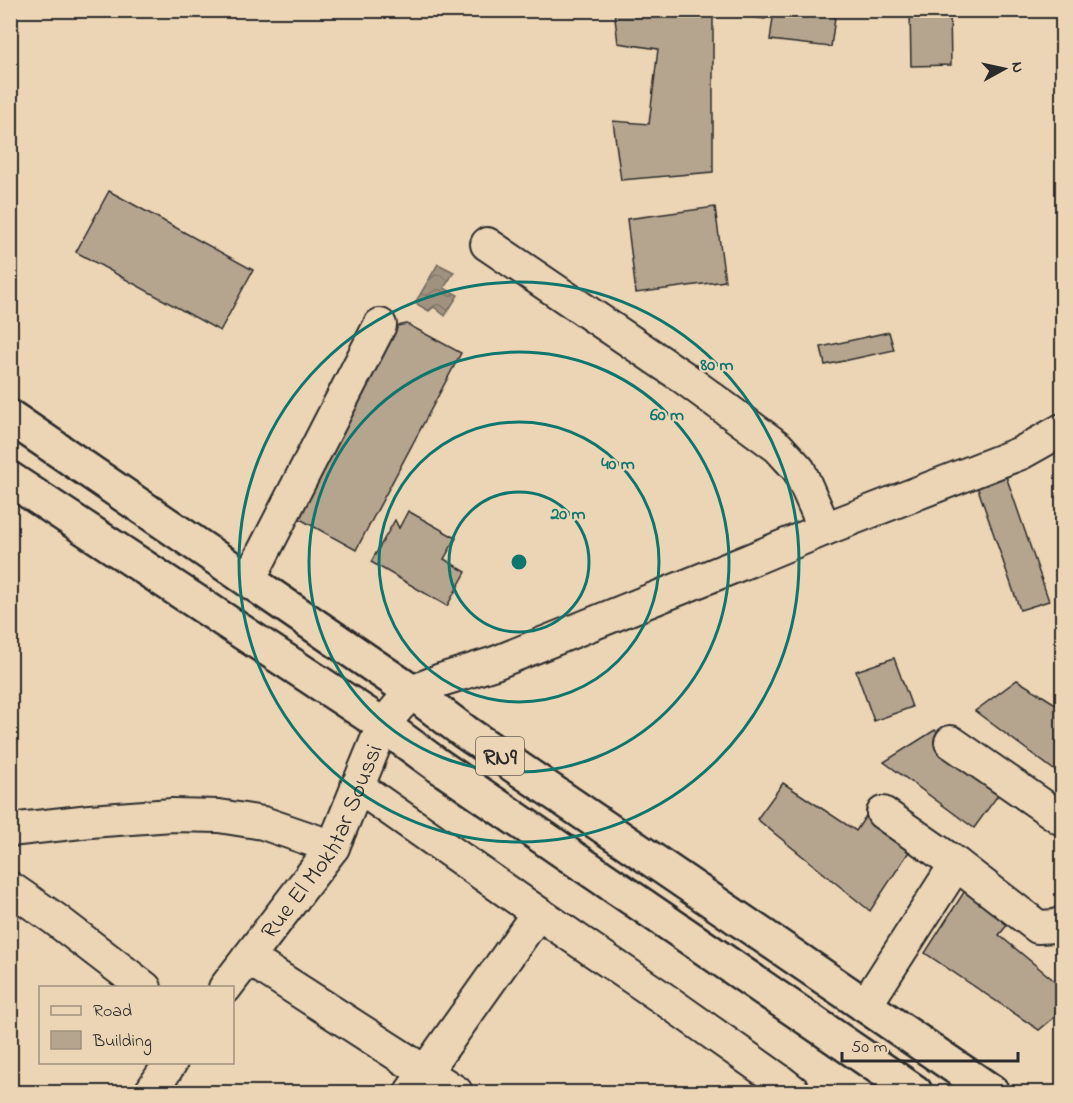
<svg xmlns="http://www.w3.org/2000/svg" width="1073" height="1103" font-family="'Indie Flower',sans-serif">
<defs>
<pattern id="water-waves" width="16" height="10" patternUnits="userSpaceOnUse" patternTransform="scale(1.5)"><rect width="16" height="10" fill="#a0927f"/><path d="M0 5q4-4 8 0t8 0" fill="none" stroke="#837768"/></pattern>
</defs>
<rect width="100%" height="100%" fill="#ecd5b5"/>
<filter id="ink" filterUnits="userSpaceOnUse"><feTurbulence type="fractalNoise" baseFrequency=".0167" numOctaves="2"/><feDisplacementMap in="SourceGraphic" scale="12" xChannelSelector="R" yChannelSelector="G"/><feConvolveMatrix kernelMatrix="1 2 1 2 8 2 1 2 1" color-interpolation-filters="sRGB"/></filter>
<g filter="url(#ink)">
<!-- water -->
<path fill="url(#water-waves)" stroke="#71695d" stroke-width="1.5" d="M438 264 454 272 444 288 458 295 445 316 434 307 429 311 415 303Z"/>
<!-- building -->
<g fill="#b6a58e" stroke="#2b2b2b" stroke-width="1.5">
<path d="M614 10H713V172L621 180 613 121 649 124 658 49 618 43Z"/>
<path d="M749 10H766L765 19 749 17Z"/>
<path d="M774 10H836L831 47 770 40Z"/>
<path d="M910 10H950L951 65 911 66Z"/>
<path d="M109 191 253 270 220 331 76 252Z"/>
<path d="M715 207 725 281 636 293 627 219Z"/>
<path d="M407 324 461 353 356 550 289 513 387 328Z"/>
<path d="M889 332 894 350 825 365 821 347Z"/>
<path d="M1006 476 1049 601 1020 610 977 486Z"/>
<path d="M408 511 456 538 444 559 466 572 447 606 371 562 395 520 399 528Z"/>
<path d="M894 658 912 707 874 721 856 671Z"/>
<path d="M1017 680 1062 708V776L975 711Z"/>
<path d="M935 730 1004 787 974 828 884 762Z"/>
<path d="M783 783 856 831 871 808 918 838 870 911 757 819Z"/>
<path d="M973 878 1018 912 999 935 1062 987V1011L1039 1030 925 953Z"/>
</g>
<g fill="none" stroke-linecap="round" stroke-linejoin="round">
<!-- minor casing -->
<g stroke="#2b2b2b" stroke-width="36">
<g id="minor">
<path d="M487 244 683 377 778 447 799 470 825 529"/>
<path d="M249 580 380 325"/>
<path d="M951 742 1062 819"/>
<path d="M357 786 538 913 667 1001 780 1081 794 1092"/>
<path d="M883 813 956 864 1038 927 1056 926 1062 923"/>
<path d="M10 830 90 821 172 815 219 816 263 823 333 847"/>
<path d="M10 888 55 919 145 988"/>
<path d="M248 958 456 1092"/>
<path id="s1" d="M225 988 333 847 383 725 399 706 412 692 441 680 495 663 748 561 825 529 1021 453 1062 430"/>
<path d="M865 1006 956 864"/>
<path d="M151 1092 171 1062"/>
<path d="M411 1092 538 913"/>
</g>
</g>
<!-- major casing -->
<g stroke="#2b2b2b" stroke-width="38">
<g id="major">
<path d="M10 417 412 692 465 732 992 1092"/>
<path d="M10 479 383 725 436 764 915 1092"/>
</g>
</g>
<!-- minor -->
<use href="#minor" stroke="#ecd5b5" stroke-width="32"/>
<!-- major -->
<use href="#major" stroke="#ecd5b5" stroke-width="33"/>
</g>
</g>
<!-- distance rings -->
<g fill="none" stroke="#0f766e" stroke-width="3">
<circle cx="519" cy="562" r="70"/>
<circle cx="519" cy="562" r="140"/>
<circle cx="519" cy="562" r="210"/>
<circle cx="519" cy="562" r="280"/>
</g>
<g text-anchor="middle" stroke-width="4.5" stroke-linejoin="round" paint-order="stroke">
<!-- shield labels -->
<rect fill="#ecd5b5" stroke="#655e54" stroke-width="1.5" x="476" y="737" width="48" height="38" rx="4.5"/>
<g font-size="22" font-weight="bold" fill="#2b2b2b">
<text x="500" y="764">RN9</text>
</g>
<!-- street labels -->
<g font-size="24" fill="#2b2b2b" stroke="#ecd5b5">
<text dy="8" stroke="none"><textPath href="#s1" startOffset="177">Rue El Mokhtar Soussi</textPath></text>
</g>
</g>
<circle cx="519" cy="562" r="9" fill="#0f766e" stroke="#ecd5b5" stroke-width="3"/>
<g font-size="18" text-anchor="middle" font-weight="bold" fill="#0f766e" stroke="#ecd5b5" stroke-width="4.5" stroke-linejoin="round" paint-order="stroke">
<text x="717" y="370">80 m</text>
<text x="667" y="420">60 m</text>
<text x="618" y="469">40 m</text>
<text x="568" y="519">20 m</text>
</g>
<!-- margin -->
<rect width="1073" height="1103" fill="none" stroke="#ecd5b5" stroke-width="36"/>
<rect x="18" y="18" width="1037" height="1067" fill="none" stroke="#2b2b2b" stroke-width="2" filter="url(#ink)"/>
<!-- legend -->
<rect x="39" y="986" width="195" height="78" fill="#ecd5b5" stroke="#9f917e" stroke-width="1.5"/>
<rect x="51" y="1006" width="30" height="9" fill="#ecd5b5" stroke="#9f917e" stroke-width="1.5"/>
<text x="93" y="1016" font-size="18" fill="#2b2b2b">Road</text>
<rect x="51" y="1031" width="30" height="18" fill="#b6a58e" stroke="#9f917e" stroke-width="1.5"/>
<text x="93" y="1046" font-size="18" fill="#2b2b2b">Building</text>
<!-- north arrow -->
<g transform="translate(1004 69) rotate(82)" stroke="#ecd5b5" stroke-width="4.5" paint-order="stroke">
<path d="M0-4.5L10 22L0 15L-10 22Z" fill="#2b2b2b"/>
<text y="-9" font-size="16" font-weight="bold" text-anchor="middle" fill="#2b2b2b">N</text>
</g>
<!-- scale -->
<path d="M842 1052v9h176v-9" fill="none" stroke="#2b2b2b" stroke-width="3"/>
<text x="851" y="1052" font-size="18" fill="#2b2b2b" stroke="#ecd5b5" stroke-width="4.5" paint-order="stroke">50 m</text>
</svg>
